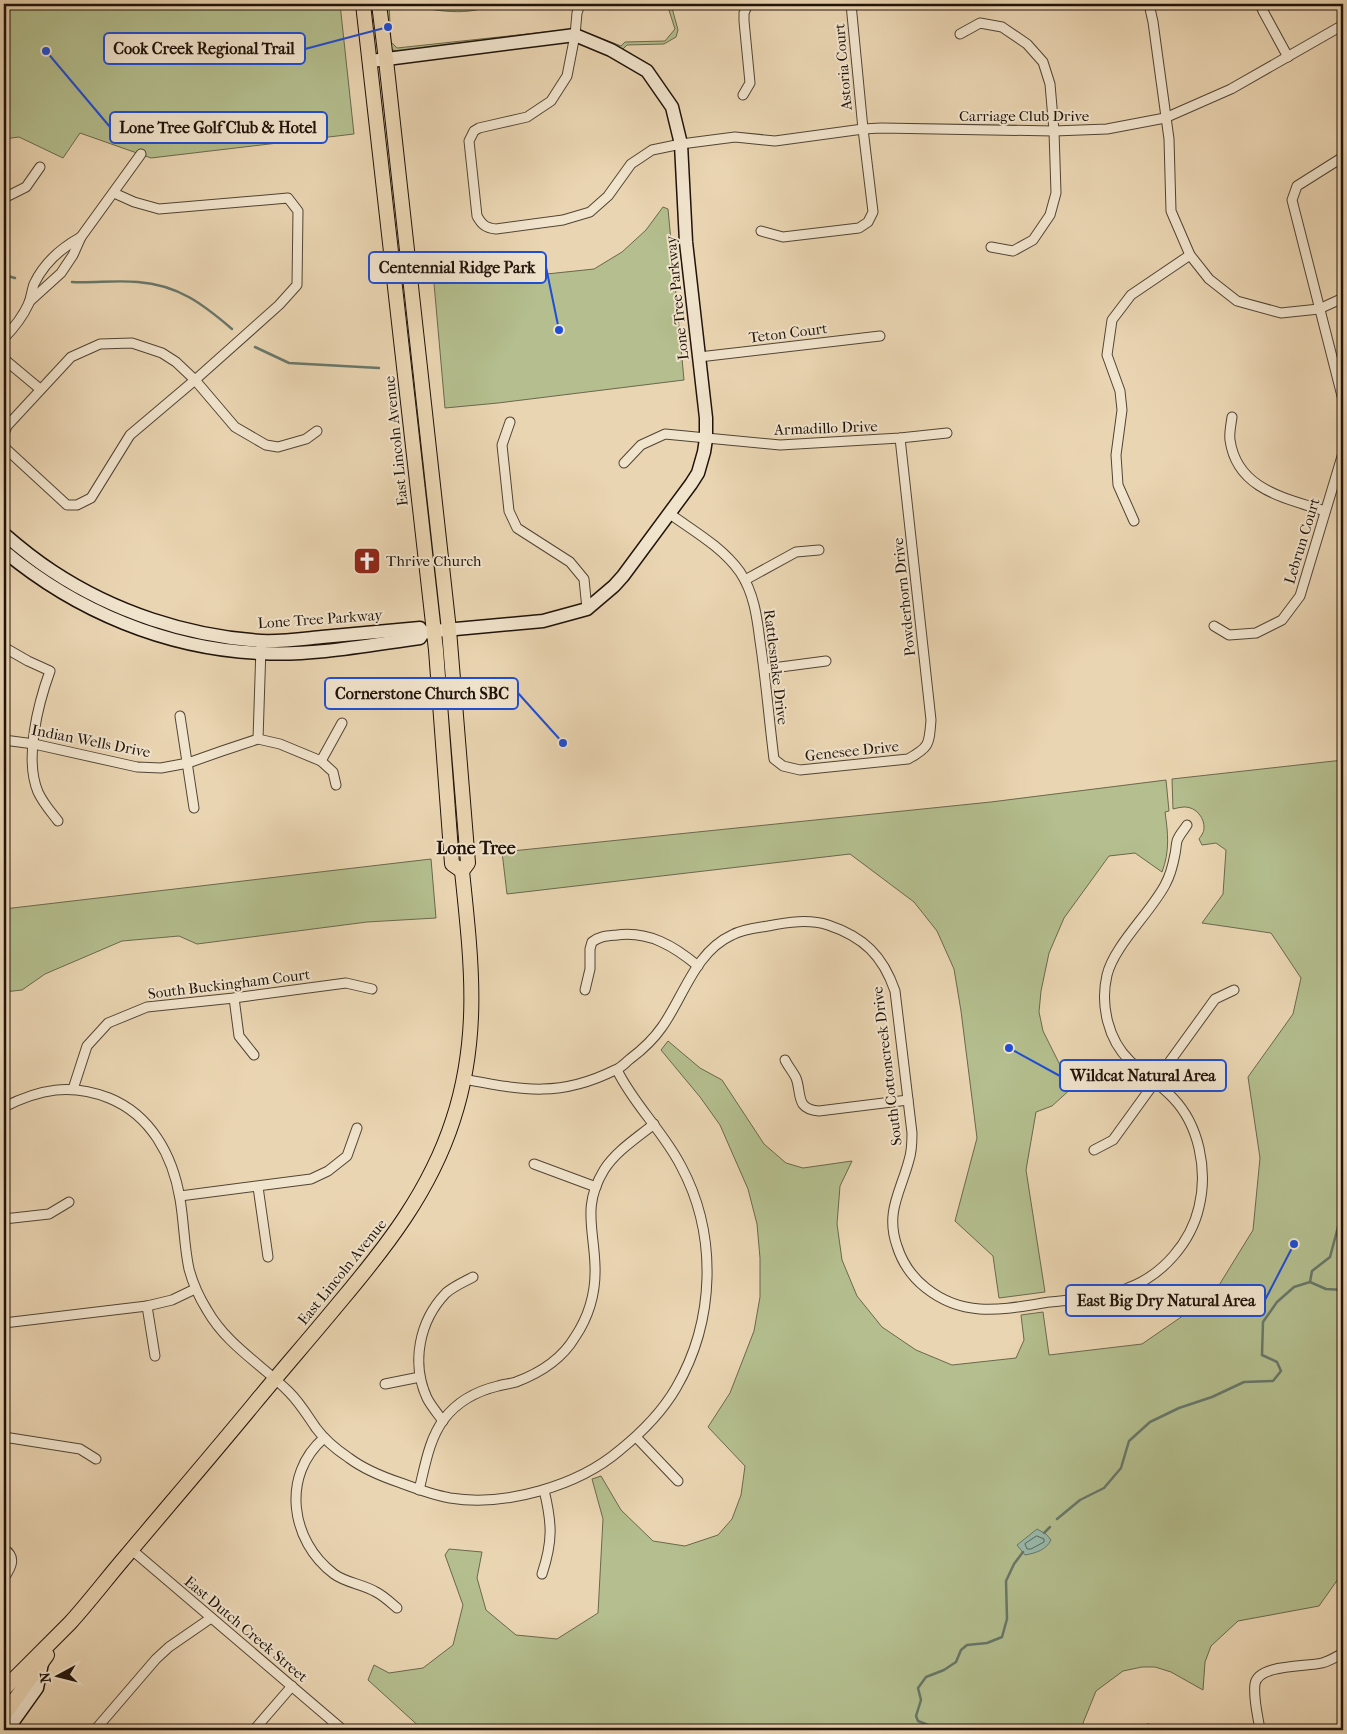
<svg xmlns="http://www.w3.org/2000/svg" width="1347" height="1734" font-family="'IM FELL French Canon',serif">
<rect width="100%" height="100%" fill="#ead5b2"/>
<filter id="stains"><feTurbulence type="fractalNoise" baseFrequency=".004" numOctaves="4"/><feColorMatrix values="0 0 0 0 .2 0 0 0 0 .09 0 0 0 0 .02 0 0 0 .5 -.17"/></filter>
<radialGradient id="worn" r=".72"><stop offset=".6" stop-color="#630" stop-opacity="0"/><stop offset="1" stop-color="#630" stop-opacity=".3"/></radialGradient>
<!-- green -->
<g fill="#b4be8e" stroke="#6a684c">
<path d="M4 4H340L354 134 151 158 80 133 63 158 19 137 4 139Z"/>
<path d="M385 4H389L391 42 397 48 555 31 590 34 621 46 625 42 665 41 675 29 667 4H671L678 30 676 37 664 44 627 45 622 50 587 36 398 52 393 50 387 44Z"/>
<path d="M409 4H492C471 17 431 11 409 4Z"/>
<path d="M663 207 668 209 684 380 498 403 445 408 433 272 490 280 594 269 622 252 646 230Z"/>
<path d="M1343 760V1572L1319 1606 1238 1621 1211 1646 1205 1662 1203 1690 1171 1672 1155 1667H1142L1123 1671 1096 1691 1083 1723 1085 1730H423L368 1680 374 1665 389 1673 423 1668 453 1645 463 1605 445 1555 449 1549 482 1552 477 1578 486 1610 516 1635 557 1639 598 1613 603 1519 592 1479 601 1476 621 1510 653 1541 685 1546 718 1535 732 1519 741 1495 745 1466 708 1427 730 1393 754 1331 760 1297V1258L757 1224 748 1189 720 1125 700 1097 661 1050 668 1041 700 1068 722 1080 764 1144 786 1163 803 1168 852 1161 840 1186 837 1224 842 1260 857 1296 882 1327 916 1350 952 1365 1016 1358 1024 1340 1021 1315 1043 1312 1049 1355 1142 1344 1213 1295 1253 1230 1260 1158 1248 1077 1293 1014 1301 978 1271 933 1202 923 1223 894 1226 850 1216 843 1202 845 1199 839C1201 836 1204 832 1204 829 1205 818 1196 807 1185 807 1181 807 1177 808 1173 809L1172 779Z"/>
<path d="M1166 780 1169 811 1165 812C1168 833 1170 851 1162 872L1135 853 1109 856 1064 918 1049 953 1041 991 1039 1012 1043 1031 1060 1065 1074 1086 1052 1106 1036 1112 1026 1170 1045 1292 999 1298 993 1256 955 1221 977 1138 961 1011 954 969 937 931 914 902 850 854 507 894 502 852 991 802Z"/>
<path d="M431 859 436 918 367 922 197 944 179 936 122 941 45 974 22 990 4 992V909Z"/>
</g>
<!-- water -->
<path fill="#98b9aa" stroke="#68776a" d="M1037 1529 1046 1534 1051 1540C1046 1550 1036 1553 1025 1555L1017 1545Z"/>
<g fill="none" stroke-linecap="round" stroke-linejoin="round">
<!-- shore -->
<path stroke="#5c665a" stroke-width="1" d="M1037 1536 1044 1539V1542L1031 1549H1027L1025 1544Z"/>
<!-- stream -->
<g stroke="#68776a" stroke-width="2.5">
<path d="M4 275 15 278"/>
<path d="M72 282C94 283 116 280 138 282 178 285 203 304 232 329"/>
<path d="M255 347 289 363 379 368"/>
<path d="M1310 1282 1312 1271 1330 1257 1343 1208"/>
<path d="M1057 1519 1080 1500 1104 1488 1121 1468 1129 1441 1150 1422 1179 1408 1212 1397 1244 1382 1273 1381 1281 1371 1277 1362 1262 1355 1263 1322 1277 1302 1294 1287 1310 1282 1326 1289 1343 1290"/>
<path d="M1044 1533 1050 1527"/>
<path d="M941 1730 918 1721 916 1716 921 1700 918 1688 926 1677 944 1670 956 1662 961 1650 967 1645 987 1643 1002 1637 1007 1619 1006 1581 1014 1564 1023 1552"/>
</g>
<!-- street casing -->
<g stroke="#524434" stroke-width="11">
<g id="street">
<path d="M580 4 577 13 575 35 567 76 551 101 527 117 479 128 474 131 469 141 477 216C482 225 486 228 496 229L563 220 590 212 608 196 631 164 652 150 681 144 735 137 775 141 863 129 881 128 1054 131 1107 129 1165 118 1231 89 1343 25"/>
<path d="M1149 4 1153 22 1169 139 1171 211 1190 255 1209 279 1237 301 1281 313 1319 309 1343 298"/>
<path d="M1260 4 1263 11 1288 57"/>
<path d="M960 34 980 23 1002 27 1027 44 1043 62 1050 84 1054 131 1056 193 1050 215 1033 240 1013 251 991 247"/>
<path d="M743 95 750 83 744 21V13L748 4"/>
<path d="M1343 157 1297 186 1292 200 1343 400"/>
<path d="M4 198 26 187 40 167"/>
<path d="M761 231 783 237 859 228 868 222 873 212 863 129 851 4"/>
<path d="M29 302 61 273 73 255 81 237 141 154"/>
<path d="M4 338C14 328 23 316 29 303 31 297 32 290 34 284 44 263 61 248 81 237"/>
<path d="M699 357 880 336"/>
<path d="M4 359 40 389"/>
<path d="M1232 417C1231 425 1229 433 1230 440 1237 490 1286 498 1325 511"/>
<path d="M510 422 502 445 509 511 517 528 570 562 584 579 587 609"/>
<path d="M4 434 7 426 71 357 100 344 132 343 162 353 176 362 195 380 235 427 266 445 278 447 306 439 317 431"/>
<path d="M4 447 67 505H77L91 498 130 435 195 380 279 305 297 285 298 211 288 198 159 209 134 202 114 193"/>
<path d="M624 463 641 445 665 434 780 445 900 438 947 433"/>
<path d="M670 514C695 532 722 547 740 572 754 593 757 617 760 641 766 680 769 720 774 759L783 766 800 770 908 759C930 747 929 744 931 720L900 438"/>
<path d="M1134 521 1118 485 1116 455 1122 410 1120 391 1107 355 1112 320 1131 295 1190 255"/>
<path d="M745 580 796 552 819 550"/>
<path d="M1214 626 1229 635 1256 633 1282 620 1300 596 1343 453"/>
<path d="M7 649 28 661 50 671C38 704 24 759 38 792 43 803 51 812 58 821"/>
<path d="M765 669 826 661"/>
<path d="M180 716 194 808"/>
<path d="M258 739 261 647"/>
<path d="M4 740 34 744 137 767 161 768 188 763 222 751 258 739 280 744 321 761 333 772 336 785"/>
<path d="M321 761 342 723"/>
<path d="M585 990 590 969V949L592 942C600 936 607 936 617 935 649 931 674 946 698 966"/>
<path d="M234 998 239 1036 254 1055"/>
<path d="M785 1060C788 1066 793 1072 796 1078 802 1094 795 1109 819 1111L908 1100"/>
<path d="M464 1079C522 1090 559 1098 615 1070 621 1068 625 1063 630 1059 642 1050 653 1040 662 1027 684 996 695 952 732 935 743 929 756 928 768 926 788 922 809 919 828 925 864 937 883 956 895 991L912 1133C912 1142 912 1151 909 1160 901 1191 885 1212 897 1246 902 1262 912 1277 926 1288 965 1319 1004 1309 1050 1302 1076 1299 1104 1298 1128 1288 1163 1275 1191 1242 1199 1207 1208 1170 1199 1125 1173 1098 1160 1084 1144 1074 1130 1061 1108 1040 1100 1005 1107 975 1114 946 1150 913 1165 885 1170 876 1173 865 1175 854 1176 850 1176 845 1177 841 1179 835 1184 830 1187 825"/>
<path d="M73 1089 87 1046 108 1023 147 1007 234 998 346 983 372 989"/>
<path d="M4 1107C40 1089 70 1083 109 1098 151 1115 173 1156 180 1199 184 1222 184 1246 189 1269 193 1284 199 1297 207 1310 227 1345 261 1364 289 1392 300 1403 307 1415 316 1428 324 1439 337 1450 349 1458 365 1470 383 1477 401 1483 417 1489 434 1495 450 1498 505 1507 578 1486 620 1450 641 1433 662 1412 676 1388 715 1321 718 1235 681 1166 663 1131 634 1105 617 1070"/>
<path d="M1094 1150 1113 1140 1215 999 1234 990"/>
<path d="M534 1164 596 1187"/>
<path d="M258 1187 268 1257"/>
<path d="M180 1196 311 1179 328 1171 347 1156 357 1128"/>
<path d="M4 1219 49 1214 69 1202"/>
<path d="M147 1306 155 1356"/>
<path d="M4 1323 147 1306 172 1300 195 1289"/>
<path d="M385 1384 420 1377"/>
<path d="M443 1421C438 1414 431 1406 427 1398 411 1363 419 1321 446 1293 454 1286 464 1282 473 1277"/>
<path d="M4 1437 80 1449 96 1459"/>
<path d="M636 1437 678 1481"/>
<path d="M324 1438C281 1475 290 1541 334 1574 346 1583 363 1584 376 1592 384 1596 391 1603 397 1608"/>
<path d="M419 1490C425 1466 429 1439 444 1419 457 1402 477 1391 498 1386 504 1384 510 1384 516 1382 540 1373 562 1359 575 1337 589 1316 596 1291 595 1266 594 1229 582 1206 604 1170 616 1151 637 1138 654 1124"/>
<path d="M4 1549C17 1557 11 1568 4 1578"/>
<path d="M132 1550 343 1730"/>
<path d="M542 1574C553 1541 552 1523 544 1490"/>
<path d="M1148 1729 1149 1730"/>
<path d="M95 1730 156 1659 169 1647 211 1618"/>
<path d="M254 1730 292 1686"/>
<path d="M1260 1730C1258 1716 1253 1698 1255 1684 1258 1664 1306 1667 1322 1663 1330 1661 1336 1657 1343 1653"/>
</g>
</g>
<!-- secondary casing -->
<g stroke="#20130a" stroke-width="15">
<g id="secondary">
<path d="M4 534C19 547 35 560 52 571 114 612 187 636 261 641 281 642 302 639 322 637 354 634 387 631 420 628L423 633"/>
<path d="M4 551C76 611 166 649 261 653 313 656 369 645 420 638L423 633 434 631 543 621 587 609 614 586 623 576 691 484 698 473 704 452 706 439V418L686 242 681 144 672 107 647 71 611 50 575 35 371 61"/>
<path d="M7 1730 37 1688 42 1663"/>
</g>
</g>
<!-- primary casing -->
<g stroke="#20130a" stroke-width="16">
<g id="primary">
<path d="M363 4 436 650 452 864 462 871"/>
<path d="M4 1689C26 1667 48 1645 70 1623 90 1601 108 1577 127 1555 169 1505 212 1455 254 1404 282 1370 311 1337 339 1303 387 1246 430 1191 453 1120 481 1035 471 958 462 871L468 863 449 630 386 60 379 4"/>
<path d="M4 1715 47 1655"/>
</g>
</g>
<!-- street -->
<use href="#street" stroke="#f1e4cd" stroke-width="9"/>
<!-- secondary -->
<use href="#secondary" stroke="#f1e4cd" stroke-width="12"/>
<!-- primary -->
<use href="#primary" stroke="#ead5b2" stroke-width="14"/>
</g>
<!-- icons -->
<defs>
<g id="church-square" transform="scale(1.4375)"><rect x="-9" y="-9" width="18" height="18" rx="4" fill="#8f2418" stroke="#f1e4cd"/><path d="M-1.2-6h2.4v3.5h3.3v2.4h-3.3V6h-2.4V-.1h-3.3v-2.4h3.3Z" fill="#fff"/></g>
</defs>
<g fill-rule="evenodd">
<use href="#church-square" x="367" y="561"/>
</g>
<g text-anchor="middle" stroke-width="4" stroke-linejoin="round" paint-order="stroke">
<!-- street labels -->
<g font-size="15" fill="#20130a" stroke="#f1e4cd">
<text transform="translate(843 67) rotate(-95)" y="5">Astoria Court</text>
<text x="1024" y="121">Carriage Club Drive</text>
<text transform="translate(677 298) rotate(-96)" y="5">Lone Tree Parkway</text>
<text transform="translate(788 333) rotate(-7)" y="5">Teton Court</text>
<text transform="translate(826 428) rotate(-2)" y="5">Armadillo Drive</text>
<text transform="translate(396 441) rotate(-96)" y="5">East Lincoln Avenue</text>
<text transform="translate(1302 541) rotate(-73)" y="5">Lebrun Court</text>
<text transform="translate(904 597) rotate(-96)" y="5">Powderhorn Drive</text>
<text transform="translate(320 619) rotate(-4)" y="5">Lone Tree Parkway</text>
<text transform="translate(776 667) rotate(83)" y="5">Rattlesnake Drive</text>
<text transform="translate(91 741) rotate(11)" y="5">Indian Wells Drive</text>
<text transform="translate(852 751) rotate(-6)" y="5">Genesee Drive</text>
<text transform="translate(229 984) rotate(-7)" y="5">South Buckingham Court</text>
<text transform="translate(887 1066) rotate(-97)" y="5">South Cottoncreek Drive</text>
<text transform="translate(342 1272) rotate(-51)" y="5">East Lincoln Avenue</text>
<text transform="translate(246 1629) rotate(40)" y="5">East Dutch Creek Street</text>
</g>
<!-- poi labels -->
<g font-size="15" fill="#20130a" stroke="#f1e4cd" text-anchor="start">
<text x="386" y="566">Thrive Church</text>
</g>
<!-- quarter labels -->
<g font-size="18" font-weight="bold" fill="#20130a" stroke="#f1e4cd">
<text x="476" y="854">Lone Tree</text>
</g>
</g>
<!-- callouts -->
<path fill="none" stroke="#1d4ed8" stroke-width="2" d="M388 27L305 49M46 51L110 127M559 330L546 267M563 743L518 693M1009 1048L1060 1076M1294 1244L1265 1300"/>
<g fill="#1d4ed8" stroke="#f1e4cd" stroke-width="2">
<circle cx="388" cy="27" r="5"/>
<circle cx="46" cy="51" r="5"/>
<circle cx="559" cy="330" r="5"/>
<circle cx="563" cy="743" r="5"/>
<circle cx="1009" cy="1048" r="5"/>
<circle cx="1294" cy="1244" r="5"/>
</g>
<g fill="#f1e4cd" stroke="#1d4ed8" stroke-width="2">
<rect x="104" y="33" width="201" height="31" rx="5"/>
<rect x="110" y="112" width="217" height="31" rx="5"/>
<rect x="369" y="252" width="177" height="31" rx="5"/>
<rect x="325" y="678" width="193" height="31" rx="5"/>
<rect x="1060" y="1060" width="166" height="31" rx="5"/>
<rect x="1066" y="1285" width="199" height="31" rx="5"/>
</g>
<g font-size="16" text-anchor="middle" font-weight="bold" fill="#20130a">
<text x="204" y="54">Cook Creek Regional Trail</text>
<text x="218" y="133">Lone Tree Golf Club &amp; Hotel</text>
<text x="457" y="273">Centennial Ridge Park</text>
<text x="422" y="699">Cornerstone Church SBC</text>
<text x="1143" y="1081">Wildcat Natural Area</text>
<text x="1166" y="1306">East Big Dry Natural Area</text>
</g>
<!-- margin -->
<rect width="1347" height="1734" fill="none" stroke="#ead5b2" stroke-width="20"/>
<rect x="5" y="5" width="1337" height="1724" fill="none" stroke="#20130a" stroke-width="2.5"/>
<rect x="10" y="10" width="1327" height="1714" fill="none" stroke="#20130a"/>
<!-- north arrow -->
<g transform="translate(58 1676) rotate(263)" stroke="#f1e4cd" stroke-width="4" paint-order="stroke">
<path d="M0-4L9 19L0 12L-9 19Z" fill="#20130a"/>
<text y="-8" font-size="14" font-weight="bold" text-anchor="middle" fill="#20130a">N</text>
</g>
<rect width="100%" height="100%" filter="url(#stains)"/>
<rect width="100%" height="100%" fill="url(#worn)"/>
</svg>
